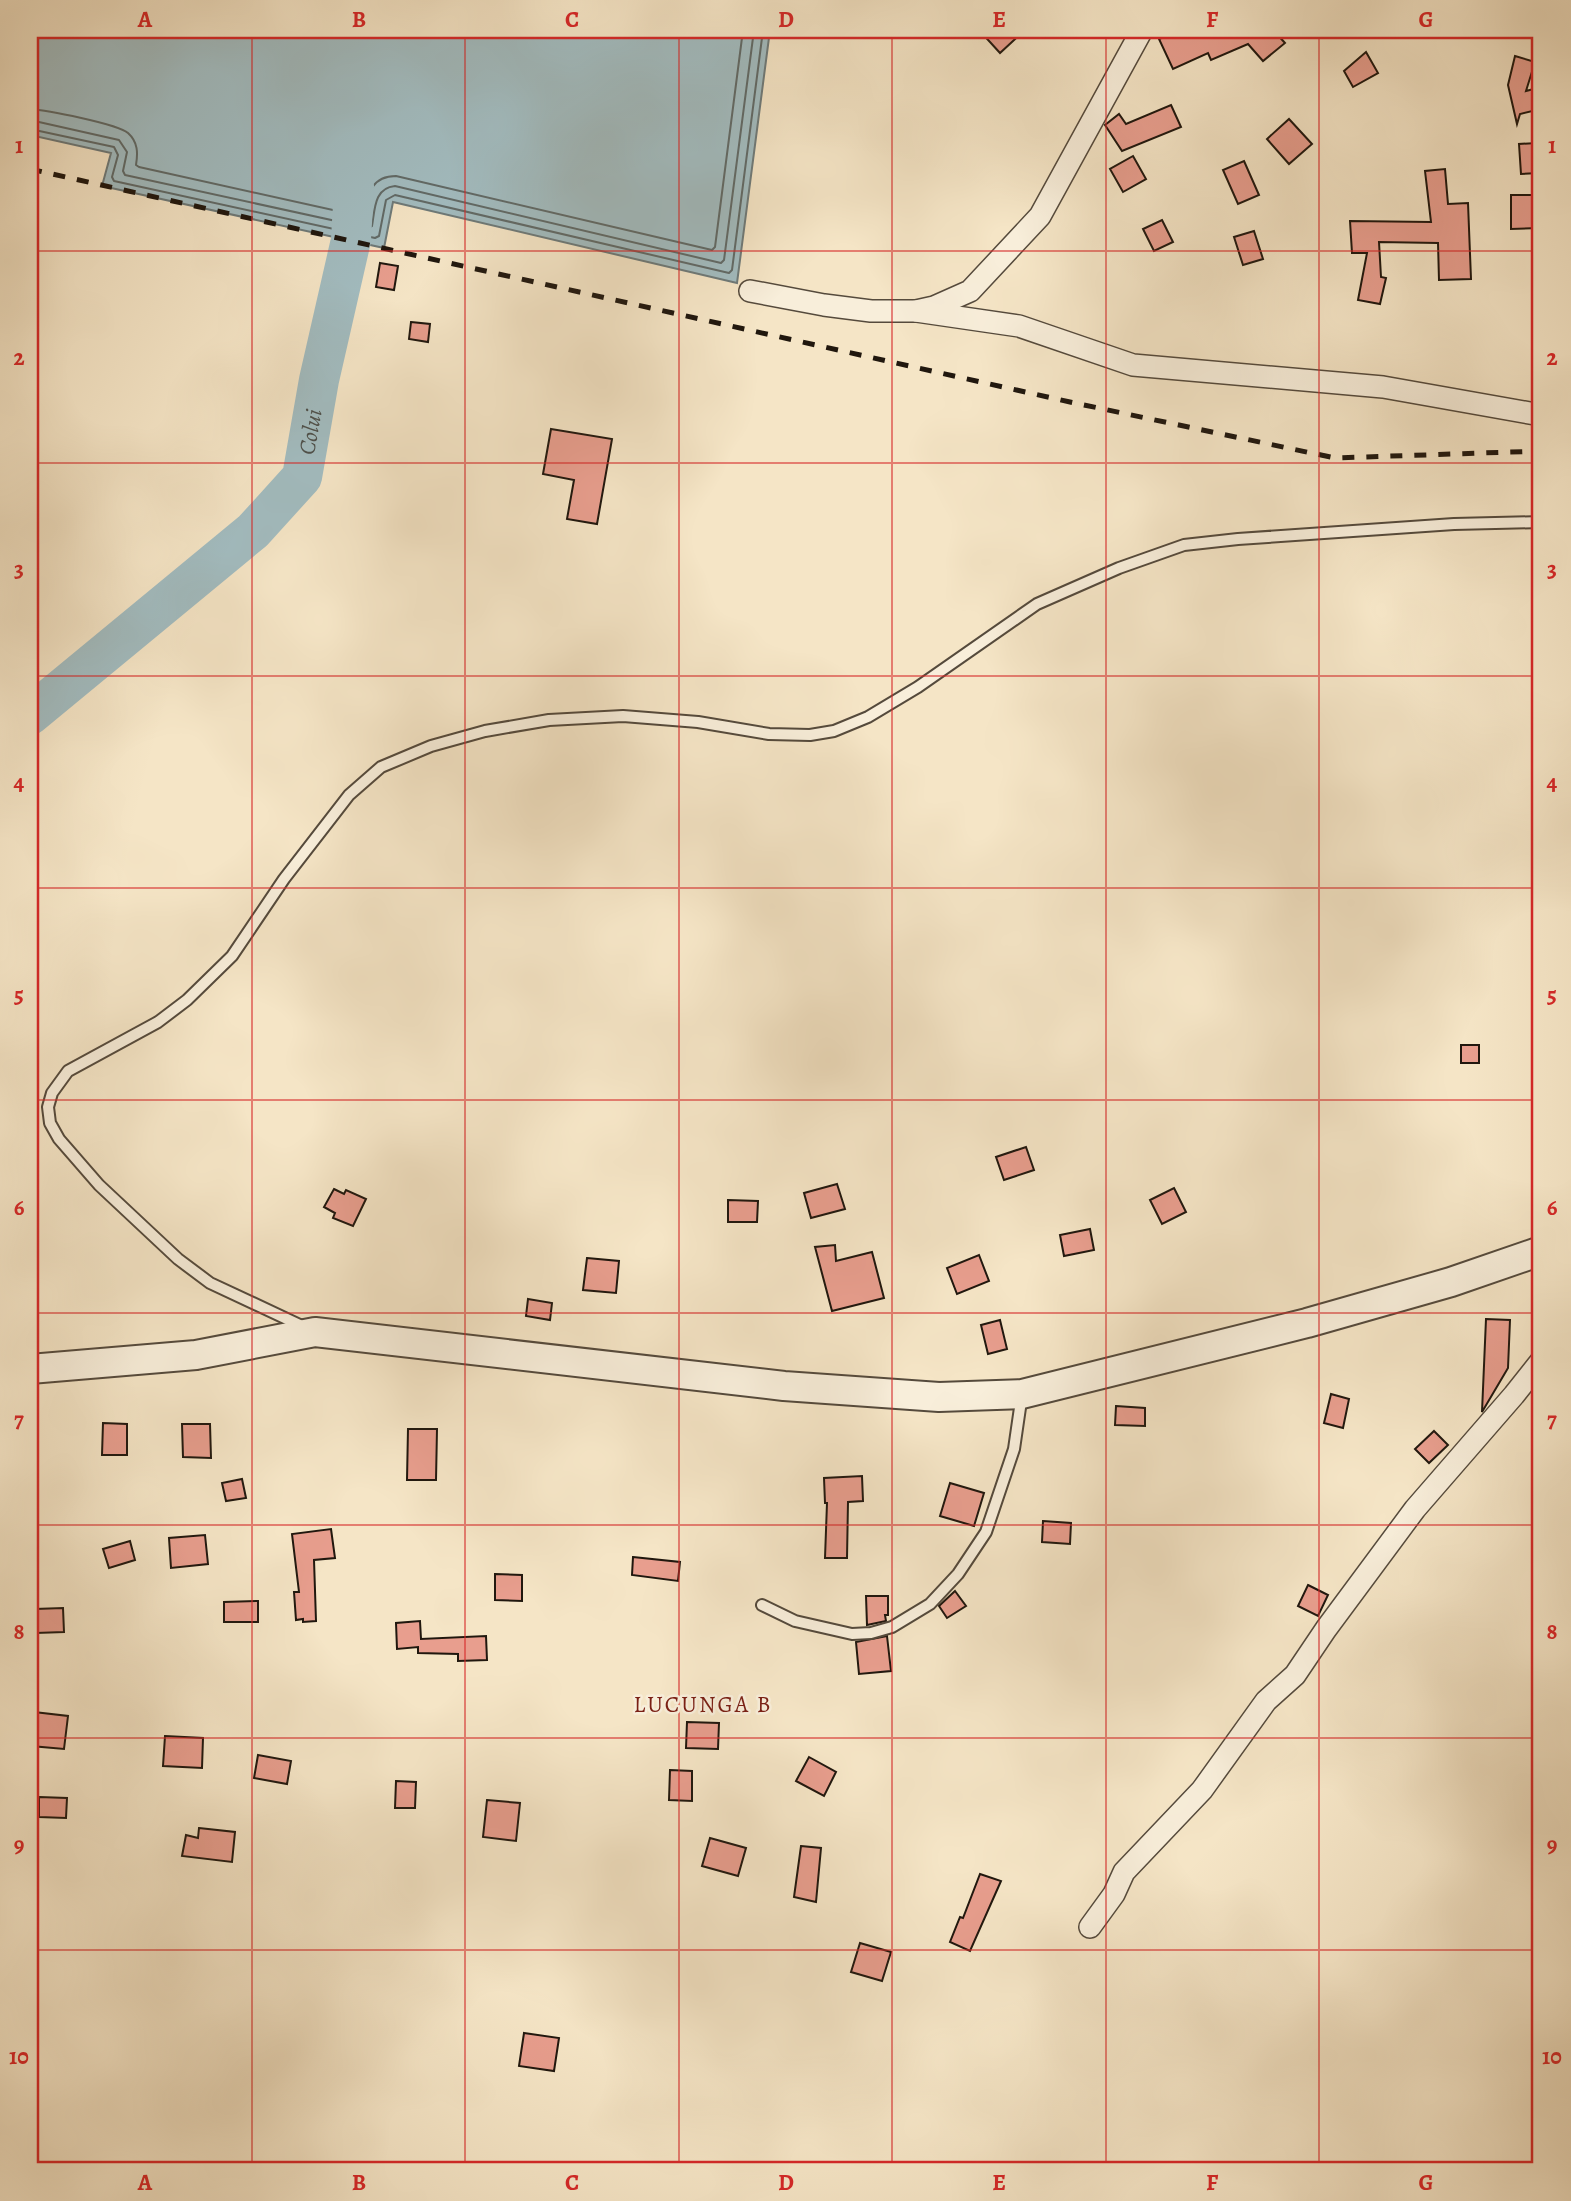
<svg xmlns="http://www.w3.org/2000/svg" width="1571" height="2201" font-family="Alegreya,serif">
<rect width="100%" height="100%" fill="#f5e5c6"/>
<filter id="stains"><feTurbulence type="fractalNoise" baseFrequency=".00286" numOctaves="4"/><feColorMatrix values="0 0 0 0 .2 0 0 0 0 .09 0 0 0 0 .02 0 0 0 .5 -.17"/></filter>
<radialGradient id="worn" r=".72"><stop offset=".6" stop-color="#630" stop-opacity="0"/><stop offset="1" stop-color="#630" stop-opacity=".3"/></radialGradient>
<!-- water -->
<path fill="#a2bcc0" stroke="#6e7a79" stroke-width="2" d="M30 30H770L737 283 393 202 384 248 102 186 111 153 30 135Z"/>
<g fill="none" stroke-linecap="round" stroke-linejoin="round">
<!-- shore -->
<g stroke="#616a67" stroke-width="2">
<path d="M30 109C46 110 118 124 128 133 138 142 138 153 136 165L139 167 360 216 364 213C368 193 372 176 396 176L712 250 715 247 743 30"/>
<path d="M30 120 119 140 127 152 123 171 125 175 368 228 372 226C375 209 374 188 395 186L721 263 724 260 754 30"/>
<path d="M30 129 114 147 118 155 112 177 114 181 375 238 379 236 386 200 395 195 729 273 732 270 763 30"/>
</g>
<!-- river -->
<path stroke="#a2bcc0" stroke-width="40" id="s1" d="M30 715 253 531 302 477 319 380 351 240 354 186"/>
</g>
<!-- building -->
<g fill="#e89e8e" stroke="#20170e" stroke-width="2">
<path d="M979 30H1025L1000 53Z"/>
<path d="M1180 30H1283L1276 33 1285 43 1263 61 1248 44 1211 60 1208 53 1173 69 1159 39Z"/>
<path d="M1366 52 1378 73 1353 87 1344 71Z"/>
<path d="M1515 56 1535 62 1526 91 1541 87V109L1520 114 1517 124 1508 85Z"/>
<path d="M1171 105 1181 127 1122 151 1105 125 1119 114 1126 124Z"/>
<path d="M1289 119 1312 144 1289 164 1267 139Z"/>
<path d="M1537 143 1539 173 1521 174 1519 144Z"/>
<path d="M1133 156 1146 179 1123 192 1110 169Z"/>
<path d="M1244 161 1259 195 1238 204 1223 170Z"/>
<path d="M1445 169 1448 204 1468 203 1471 279 1439 280 1438 243 1379 242 1381 277 1386 278 1380 304 1358 300 1367 253H1352L1350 221 1431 222 1425 171Z"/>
<path d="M1511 195H1538L1539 228 1511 229Z"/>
<path d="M1162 220 1173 242 1154 251 1143 229Z"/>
<path d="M1254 231 1263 259 1243 265 1234 237Z"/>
<path d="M380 263 398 266 394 290 376 287Z"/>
<path d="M411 322 430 324 428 342 409 339Z"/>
<path d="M551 429 612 439 597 524 567 519 574 480 543 474Z"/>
<rect x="1461" y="1045" width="18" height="18"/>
<path d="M1026 1147 1034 1170 1004 1180 996 1157Z"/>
<path d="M837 1184 845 1209 811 1218 804 1193Z"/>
<path d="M1174 1188 1186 1212 1162 1224 1150 1200Z"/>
<path d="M334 1189 344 1194 346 1190 366 1199 353 1226 333 1218 335 1213 324 1207Z"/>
<path d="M728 1200 758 1201 757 1222H728Z"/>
<path d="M1090 1229 1094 1250 1064 1256 1060 1235Z"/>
<path d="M835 1245 836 1261 872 1252 884 1298 832 1311 815 1247Z"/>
<path d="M979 1255 989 1281 957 1294 947 1268Z"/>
<path d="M587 1258 619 1261 616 1293 583 1290Z"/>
<path d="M528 1299 552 1303 550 1320 526 1316Z"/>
<path d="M1486 1319 1510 1320 1508 1368 1482 1412Z"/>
<path d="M1000 1320 1007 1349 988 1354 981 1325Z"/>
<path d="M1331 1394 1349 1399 1343 1428 1324 1423Z"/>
<path d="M1116 1406 1145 1408V1426L1115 1425Z"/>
<path d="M103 1423 127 1424V1455H102Z"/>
<path d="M182 1424H210L211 1458 183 1457Z"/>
<path d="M408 1429H437L436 1480H407Z"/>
<path d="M1434 1431 1448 1445 1429 1463 1415 1449Z"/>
<path d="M862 1476 863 1501 848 1502 847 1558H825L827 1503H825L824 1478Z"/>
<path d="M242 1479 246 1498 226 1501 222 1483Z"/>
<path d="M950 1483 984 1493 974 1526 940 1516Z"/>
<path d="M1043 1521 1071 1523 1070 1544 1042 1542Z"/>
<path d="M331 1529 335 1558 314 1560 316 1621 303 1622V1619L296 1620 294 1592H299L292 1534Z"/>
<path d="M205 1535 208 1564 171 1568 169 1538Z"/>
<path d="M130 1541 135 1560 109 1568 103 1549Z"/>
<path d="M633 1557 680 1562 678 1581 632 1575Z"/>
<path d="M495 1574 522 1575V1601L495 1600Z"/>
<path d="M1308 1585 1328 1595 1318 1616 1298 1606Z"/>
<path d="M955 1591 966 1606 947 1618 939 1606Z"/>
<path d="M866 1596H888V1615H885L886 1621 867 1625Z"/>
<path d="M258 1601V1622H224V1602Z"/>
<path d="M63 1608 64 1632 36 1633 35 1609Z"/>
<path d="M420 1621 421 1639 486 1636 487 1660 458 1661V1654L418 1653V1647L397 1649 396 1623Z"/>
<path d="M887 1636 891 1671 859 1674 856 1642Z"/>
<path d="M34 1712 68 1716 64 1749 31 1746Z"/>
<path d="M687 1722 719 1723 718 1749 686 1748Z"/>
<path d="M165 1736 203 1738 202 1768 163 1766Z"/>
<path d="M258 1755 291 1761 287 1784 254 1778Z"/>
<path d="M809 1757 836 1772 824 1796 796 1781Z"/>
<path d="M670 1770 692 1771V1801L669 1800Z"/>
<path d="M396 1781 416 1782 415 1808H395Z"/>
<path d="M39 1797 67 1798 66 1818 39 1817Z"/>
<path d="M487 1800 520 1803 516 1841 483 1837Z"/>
<path d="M199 1828 235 1832 232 1862 182 1856 186 1835 198 1838Z"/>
<path d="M710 1838 746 1848 738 1876 702 1866Z"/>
<path d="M801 1846 821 1848 816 1902 794 1897Z"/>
<path d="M980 1874 1001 1881 970 1951 950 1942 960 1917 963 1918Z"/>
<path d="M860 1943 891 1952 882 1981 851 1972Z"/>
<path d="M524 2033 559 2038 554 2071 519 2066Z"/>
</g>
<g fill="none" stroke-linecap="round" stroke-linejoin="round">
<!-- service casing -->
<g stroke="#554a3c" stroke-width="14">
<g id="service">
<path d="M304 1327 210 1283 178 1259 99 1185 59 1139 50 1123 48 1107 52 1093 68 1071 158 1022 187 1000 232 956 284 879 349 795 381 767 431 746 485 731 549 720 623 716 698 722 769 734 810 735 834 731 868 717 918 687 1037 604 1119 568 1184 545 1238 539 1454 524 1541 522"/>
<path d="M762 1605 795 1621 852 1634 871 1633 892 1627 930 1604 958 1574 986 1532 1014 1449 1022 1394"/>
</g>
</g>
<!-- minor casing -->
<g stroke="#554a3c" stroke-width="24">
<g id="minor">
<path d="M750 291 824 305 871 311H916L934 307 970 291 1040 216 1142 30"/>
<path d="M916 311 1019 326 1133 365 1383 387 1541 415"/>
<path d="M1090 1927 1114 1894 1124 1872 1202 1790 1266 1701 1295 1675 1326 1629 1415 1509 1514 1395 1541 1361"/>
</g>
</g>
<!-- tertiary casing -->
<g stroke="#554a3c" stroke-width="32">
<path id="tertiary" d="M30 1369 196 1355 315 1332 784 1386 939 1397 1022 1394 1307 1323 1451 1282 1541 1251"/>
</g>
<!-- service -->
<use href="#service" stroke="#f8eeda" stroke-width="10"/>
<!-- minor -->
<use href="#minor" stroke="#f8eeda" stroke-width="21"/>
<!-- tertiary -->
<use href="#tertiary" stroke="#f8eeda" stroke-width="28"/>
<!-- rail -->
<path stroke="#20170e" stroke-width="5" stroke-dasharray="12 12" stroke-linecap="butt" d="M30 169 1070 402 1335 458 1541 451"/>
</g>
<!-- grid -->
<path fill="none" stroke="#d62828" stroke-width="2" stroke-opacity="0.55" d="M252 30V2171M465 30V2171M679 30V2171M892 30V2171M1106 30V2171M1319 30V2171M30 251H1541M30 463H1541M30 676H1541M30 888H1541M30 1100H1541M30 1313H1541M30 1525H1541M30 1738H1541M30 1950H1541"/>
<g text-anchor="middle" stroke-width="5" stroke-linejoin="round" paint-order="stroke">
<!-- water labels -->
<g font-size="23" font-style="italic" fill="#4e514c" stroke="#f8eeda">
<text dy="8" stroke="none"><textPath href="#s1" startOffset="408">Colui</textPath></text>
</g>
<!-- neighbourhood labels -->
<g font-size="23" letter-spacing="2" fill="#7a1f14" stroke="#f8eeda">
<text x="703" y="1712">LUCUNGA B</text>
</g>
</g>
<!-- margin -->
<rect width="1571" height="2201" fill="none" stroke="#f5e5c6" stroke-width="77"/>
<rect x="38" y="38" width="1494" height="2124" fill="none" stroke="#d62828" stroke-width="2.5"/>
<g font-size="23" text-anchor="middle" font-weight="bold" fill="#d62828">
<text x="145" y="27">A</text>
<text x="359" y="27">B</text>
<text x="572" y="27">C</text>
<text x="786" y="27">D</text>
<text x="999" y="27">E</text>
<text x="1212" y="27">F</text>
<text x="1426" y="27">G</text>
<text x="19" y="153">1</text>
<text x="1552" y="153">1</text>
<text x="19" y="365">2</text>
<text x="1552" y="365">2</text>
<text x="19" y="577">3</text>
<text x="1552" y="577">3</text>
<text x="19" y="790">4</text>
<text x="1552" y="790">4</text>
<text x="19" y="1002">5</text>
<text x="1552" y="1002">5</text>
<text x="19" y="1215">6</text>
<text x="1552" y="1215">6</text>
<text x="19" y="1427">7</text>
<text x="1552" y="1427">7</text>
<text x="19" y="1639">8</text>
<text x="1552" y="1639">8</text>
<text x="19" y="1852">9</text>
<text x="1552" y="1852">9</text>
<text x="19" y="2064">10</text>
<text x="1552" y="2064">10</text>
<text x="145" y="2190">A</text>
<text x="359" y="2190">B</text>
<text x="572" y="2190">C</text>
<text x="786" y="2190">D</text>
<text x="999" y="2190">E</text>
<text x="1212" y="2190">F</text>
<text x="1426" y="2190">G</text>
</g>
<rect width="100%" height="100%" filter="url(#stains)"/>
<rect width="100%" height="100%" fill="url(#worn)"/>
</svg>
